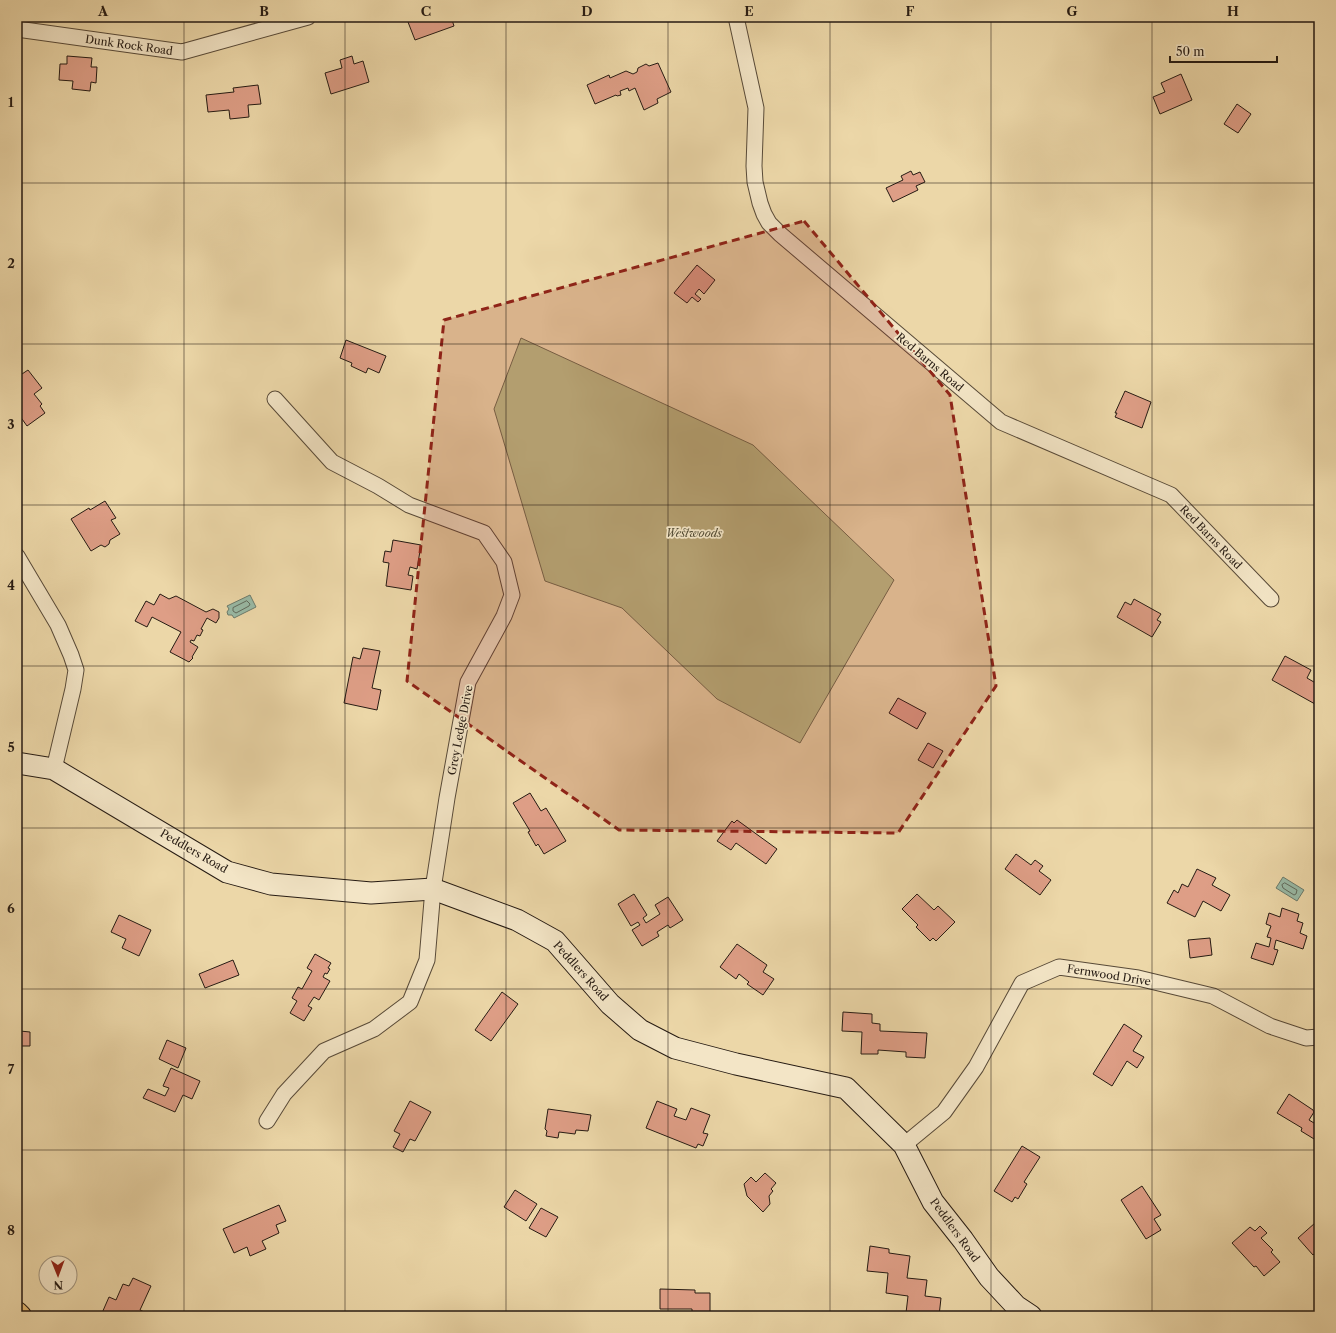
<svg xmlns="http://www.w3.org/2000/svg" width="1336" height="1333" font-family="'Libre Caslon Text',serif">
<rect width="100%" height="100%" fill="#ecd7a8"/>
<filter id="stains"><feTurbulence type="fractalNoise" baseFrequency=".005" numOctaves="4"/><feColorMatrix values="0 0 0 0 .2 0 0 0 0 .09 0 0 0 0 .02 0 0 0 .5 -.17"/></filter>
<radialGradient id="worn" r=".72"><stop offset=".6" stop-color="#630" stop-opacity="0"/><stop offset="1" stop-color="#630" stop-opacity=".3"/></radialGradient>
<!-- green -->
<path fill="#bcbd85" stroke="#716c4c" d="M521 338 753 445 894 580 800 743 717 699 622 608 545 581 494 409Z"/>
<!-- water -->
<g fill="#99baa6" stroke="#6b7a6b">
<path d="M250 595 256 607 234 618 232 615H228L227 612 229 609 227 606Z"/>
<path d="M1283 877 1304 890 1297 901 1276 888Z"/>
</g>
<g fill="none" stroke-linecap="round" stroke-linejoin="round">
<!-- shore -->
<g stroke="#606a5c" stroke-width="1">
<path d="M247 601 250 604 249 606 236 613 233 611V608Z"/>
<path d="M1285 883 1297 890 1296 894 1294 895 1283 888 1282 885Z"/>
</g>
</g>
<!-- building -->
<g fill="#de9e86" stroke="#261b13">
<path d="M422 17H451L454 26 415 40 408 22Z"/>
<path d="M67 56 92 58 91 67H97L96 83 91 82 90 91 72 89 73 81 59 80 60 64H67Z"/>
<path d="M352 56 354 64 363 61 369 82 331 94 325 73 342 68 340 60Z"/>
<path d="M658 63 671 92 657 99 658 103 644 110 635 88 629 91 628 88 620 91 621 95 617 96 616 95 595 104 587 85 609 75 610 78 626 71 633 74 637 72 638 68 646 64 649 66Z"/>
<path d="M1181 74 1192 100 1160 114 1153 97 1165 92 1161 83Z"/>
<path d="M258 85 261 104 248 105 249 117 230 119 229 110 208 112 206 95 234 92 233 88Z"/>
<path d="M1237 104 1251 114 1238 133 1224 124Z"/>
<path d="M911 171 913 175 920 172 925 182 916 186 918 190 893 202 886 188 903 180 901 176Z"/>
<path d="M697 265 715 280 704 294 699 289 695 294 701 299 698 302 692 297 687 303 674 293Z"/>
<path d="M346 340 386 356 379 373 368 368 366 373 351 366 352 363 340 358Z"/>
<path d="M17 367 22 374 28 370 42 388 34 394 42 404 40 406 45 413 27 426 17 412Z"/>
<path d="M1125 391 1151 402 1142 428 1115 417 1117 413H1115Z"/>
<path d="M105 501 116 518 111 520 120 534 110 540 109 544 105 547 101 545 91 551 71 519 89 508 90 510Z"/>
<path d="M393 540 421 545 417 569 410 567 408 575 413 576 411 590 386 586 389 563 383 562 385 551 391 552Z"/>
<path d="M160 594 169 599 176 596 206 612 213 609 219 612V618L216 623 207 618 201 629 203 630 200 636 197 635 194 641 191 640 190 642 198 647 192 657 193 658 189 662 170 652 181 632 152 617 147 627 135 621 146 601 154 605Z"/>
<path d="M1134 599 1161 614 1157 620 1161 622 1152 637 1117 617 1125 602 1131 605Z"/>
<path d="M363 648 380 651 372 688 381 690 377 710 344 703 353 657 360 659Z"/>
<path d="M1285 656 1311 670 1307 678 1319 685V696L1315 704 1272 680Z"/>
<path d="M898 698 926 713 917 729 889 713Z"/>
<path d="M928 743 943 751 933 768 918 760Z"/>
<path d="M530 793 541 811 546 808 566 841 544 854 538 844 536 846 528 832 530 831 513 803Z"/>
<path d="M737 820 777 849 766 864 736 843 731 850 717 841 732 821 734 823Z"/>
<path d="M1016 854 1031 865 1035 860 1043 866 1039 871 1051 880 1040 895 1005 869Z"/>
<path d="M1197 869 1216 878 1212 885 1230 895 1221 911 1203 901 1195 917 1167 903 1174 890 1178 893 1182 884 1188 887Z"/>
<path d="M634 894 647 915 643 918 646 923 660 914 655 905 668 897 683 920 670 928 668 925 657 932 659 936 642 946 632 930 640 925 638 922 631 926 618 904Z"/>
<path d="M917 894 934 910 938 906 955 922 936 941 933 938 930 941 916 927 918 925 902 909Z"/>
<path d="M1282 908 1299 914 1297 921 1303 923 1300 933 1307 936 1303 949 1276 940 1274 949 1278 950 1273 965 1251 958 1256 943 1269 947 1271 938 1267 937 1271 926 1266 924 1269 913 1280 917Z"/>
<path d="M119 915 151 930 139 956 122 948 126 939 111 932Z"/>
<path d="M1210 938 1212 955 1190 958 1188 940Z"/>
<path d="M737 944 767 965 763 972 774 979 763 995 747 984 749 982 739 974 736 979 720 967Z"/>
<path d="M315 954 331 963 328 968 330 969 327 974 325 973 323 977 330 981 319 1000 314 997 308 1006 312 1008 304 1021 290 1013 297 1001 292 998 298 987 302 989 312 971 307 968Z"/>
<path d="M233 960 239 975 205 988 199 974Z"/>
<path d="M502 992 518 1004 491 1041 475 1030Z"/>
<path d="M843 1012 872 1014V1023L880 1024V1031L927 1033 925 1058 906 1057V1052L878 1050V1054H861L862 1032 842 1031Z"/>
<path d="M17 1019H21L20 1031 30 1032V1046H19V1034H17Z"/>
<path d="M1124 1024 1142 1036 1133 1051 1144 1057 1137 1068 1127 1061 1112 1086 1093 1074Z"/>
<path d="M167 1040 186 1048 178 1068 159 1059Z"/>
<path d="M171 1068 200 1081 192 1099 183 1095 175 1112 143 1098 148 1089 165 1096 169 1088 163 1086Z"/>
<path d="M1289 1094 1313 1110 1314 1112 1309 1120 1319 1126V1142L1301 1131 1302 1128 1277 1113Z"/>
<path d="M410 1101 431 1112 415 1141 410 1139 403 1152 393 1147 400 1134 394 1131Z"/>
<path d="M657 1101 677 1109 674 1116 686 1120 691 1108 710 1115 703 1133 708 1134 703 1146 698 1144 696 1148 646 1128Z"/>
<path d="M548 1109 591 1115 588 1131 576 1130 575 1134 559 1132 558 1138 546 1136 547 1131 545 1129Z"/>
<path d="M1022 1146 1040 1157 1024 1182 1027 1184 1018 1199 1015 1197 1012 1202 994 1191Z"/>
<path d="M765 1173 776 1183 771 1189 773 1191 769 1196 770 1204 763 1212 747 1196 744 1184 751 1177 756 1182Z"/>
<path d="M1142 1186 1161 1215 1154 1219 1161 1230 1146 1239 1121 1200Z"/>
<path d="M515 1190 537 1204 526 1221 504 1207Z"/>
<path d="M279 1205 286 1221 276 1225 279 1233 262 1241 266 1249 250 1256 247 1247 234 1253 223 1229Z"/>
<path d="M541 1208 558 1217 546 1237 529 1228Z"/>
<path d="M1315 1223 1319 1228V1250L1313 1255 1298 1238Z"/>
<path d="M1260 1226 1267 1233 1261 1238 1273 1250 1271 1252 1280 1262 1264 1276 1256 1266 1254 1267 1232 1243 1250 1227 1255 1231Z"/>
<path d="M870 1246 889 1249V1253L910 1256 907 1278 927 1280 925 1296 941 1298 939 1316 906 1313 908 1296 886 1293 888 1273 867 1271Z"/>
<path d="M133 1278 151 1286 140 1310 153 1316H109L102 1313 109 1297 116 1300 123 1284 129 1286Z"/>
<path d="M660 1289 695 1290V1293H710V1314H692V1309H660Z"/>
</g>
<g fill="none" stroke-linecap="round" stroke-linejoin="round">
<!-- street casing -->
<g stroke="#584a38" stroke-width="17">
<g id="street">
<path d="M736 17 756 108 754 166 755 182 760 203 764 214 769 223 780 234 1001 422 1171 495 1271 599"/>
<path d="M17 29 182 52 308 17"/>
<path d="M17 556 58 625 71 655 76 670 73 689 54 769"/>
<path d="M267 1121 284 1094 324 1051 374 1029 410 1002 427 960 433 889 447 798 468 682 504 616 512 595 504 562 484 533 409 505 378 486 332 462 275 399"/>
<path d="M904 1145 944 1112 976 1067 1022 983 1059 967 1138 978 1213 996 1270 1026 1306 1038 1319 1037"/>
</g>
</g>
<!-- secondary casing -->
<g stroke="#261b13" stroke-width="23">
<path id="secondary" d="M17 763 54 769 227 872 271 884 371 893 433 889 517 920 555 941 610 1004 640 1030 675 1048 736 1064 846 1088 904 1145 933 1202 963 1240 989 1277 1016 1306 1031 1316"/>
</g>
<!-- primary casing -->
<g stroke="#261b13" stroke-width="24">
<path id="primary" d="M17 1313 20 1316"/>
</g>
<!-- street -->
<use href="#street" stroke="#f3e5c6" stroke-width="15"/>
<!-- secondary -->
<use href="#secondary" stroke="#f3e5c6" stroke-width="21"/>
<!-- primary -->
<use href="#primary" stroke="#e6bc74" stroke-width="22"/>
</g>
<!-- marked area -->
<path fill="#8f2418" fill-opacity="0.2" stroke="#8f2418" stroke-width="3" stroke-dasharray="8 5" stroke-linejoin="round" d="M804 221 950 395 996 686 898 833 619 830 407 681 444 320Z"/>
<!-- grid -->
<path fill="none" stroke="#261b13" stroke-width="1" stroke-opacity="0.55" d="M184 17V1316M345 17V1316M506 17V1316M668 17V1316M830 17V1316M991 17V1316M1152 17V1316M17 183H1319M17 344H1319M17 505H1319M17 666H1319M17 828H1319M17 989H1319M17 1150H1319"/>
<g text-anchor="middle" stroke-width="3.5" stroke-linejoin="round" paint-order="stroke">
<!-- street labels -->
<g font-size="11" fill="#261b13" stroke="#f3e5c6">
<text transform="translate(129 45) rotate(8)" y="4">Dunk Rock Road</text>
<text transform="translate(930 362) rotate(40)" y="4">Red Barns Road</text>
<text transform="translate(1211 537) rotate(46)" y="4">Red Barns Road</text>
<text transform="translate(460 730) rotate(-79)" y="4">Grey Ledge Drive</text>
<text transform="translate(194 851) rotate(30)" y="4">Peddlers Road</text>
<text transform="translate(581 971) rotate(48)" y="4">Peddlers Road</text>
<text transform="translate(1109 975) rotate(9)" y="4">Fernwood Drive</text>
<text transform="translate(955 1230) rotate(54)" y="4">Peddlers Road</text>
</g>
<!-- park labels -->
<g font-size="11" font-style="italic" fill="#534c35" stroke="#f3e5c6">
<text x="694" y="537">Westwoods</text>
</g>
</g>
<!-- margin -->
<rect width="1336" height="1333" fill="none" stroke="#ecd7a8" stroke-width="44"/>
<!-- north arrow -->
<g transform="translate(58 1275) rotate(179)"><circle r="19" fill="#f3e5c6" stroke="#a1947e"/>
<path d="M0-3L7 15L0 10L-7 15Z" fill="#8f2418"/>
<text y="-6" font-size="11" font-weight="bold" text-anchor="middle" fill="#261b13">N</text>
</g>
<!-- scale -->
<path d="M1170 56v6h107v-6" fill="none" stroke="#261b13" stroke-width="2"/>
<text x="1176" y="56" font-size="12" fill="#261b13" stroke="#f3e5c6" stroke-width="3" paint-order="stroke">50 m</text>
<rect x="22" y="22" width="1292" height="1289" fill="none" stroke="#261b13" stroke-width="1.5"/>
<g font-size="13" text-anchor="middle" font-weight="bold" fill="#261b13">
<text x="103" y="16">A</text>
<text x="264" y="16">B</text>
<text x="426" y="16">C</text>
<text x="587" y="16">D</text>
<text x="749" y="16">E</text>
<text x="910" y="16">F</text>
<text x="1072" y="16">G</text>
<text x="1233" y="16">H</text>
<text x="11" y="107">1</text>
<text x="11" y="268">2</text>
<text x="11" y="429">3</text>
<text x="11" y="590">4</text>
<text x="11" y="752">5</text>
<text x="11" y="913">6</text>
<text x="11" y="1074">7</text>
<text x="11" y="1235">8</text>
</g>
<rect width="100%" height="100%" filter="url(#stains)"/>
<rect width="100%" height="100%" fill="url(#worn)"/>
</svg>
